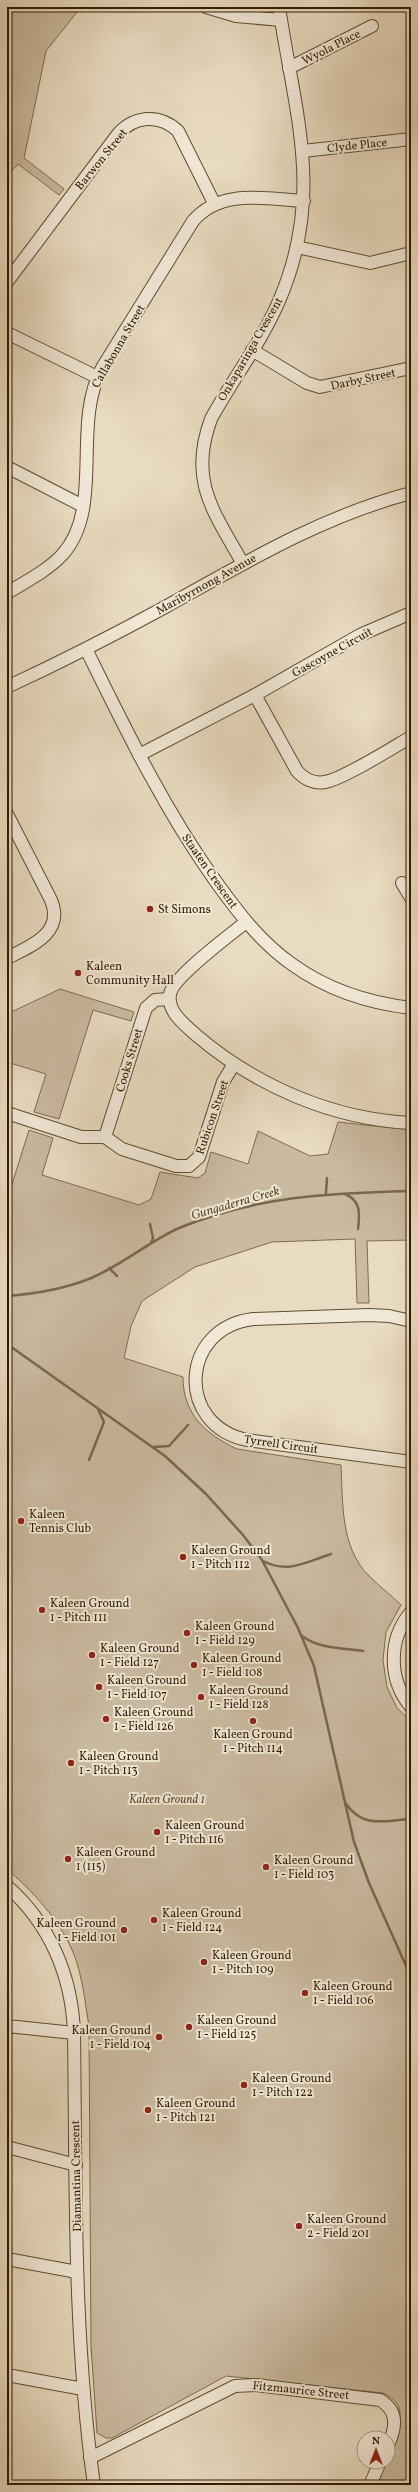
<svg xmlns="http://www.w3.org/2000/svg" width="418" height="2492" font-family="Vollkorn,serif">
<rect width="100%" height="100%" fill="#e9dbc1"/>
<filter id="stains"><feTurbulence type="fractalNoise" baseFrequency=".005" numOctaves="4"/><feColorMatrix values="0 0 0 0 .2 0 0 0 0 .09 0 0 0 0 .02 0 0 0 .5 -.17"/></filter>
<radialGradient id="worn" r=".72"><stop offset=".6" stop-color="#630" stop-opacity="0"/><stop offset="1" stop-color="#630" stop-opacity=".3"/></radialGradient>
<!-- green -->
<g fill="#cabaa0" stroke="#7e6a50">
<path d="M7 7H81L46 51 24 158 64 189 59 195 18 164 7 176Z"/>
<path d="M60 989 134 1012 131 1021 93 1010 59 1119 34 1112 46 1074 7 1062V1014Z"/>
<path d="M338 1122 411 1130V1240L367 1241 369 1303H357L355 1239 272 1242 195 1267 142 1301 131 1326 124 1358 183 1377C183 1414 205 1434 237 1449L341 1465C343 1502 340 1547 369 1576 379 1586 391 1595 401 1605L386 1632 383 1660 387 1687 397 1708 411 1721V2485H375L386 2462H388C388 2439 418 2408 383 2393L226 2376 112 2438H106L97 2433 91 2346 89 2027C86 2008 84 1989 79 1970 69 1930 37 1895 7 1869V1200L29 1130 53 1138 42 1175 139 1205 151 1199 160 1172 198 1178 205 1173 211 1152 248 1164 258 1131 310 1156 328 1154Z"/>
</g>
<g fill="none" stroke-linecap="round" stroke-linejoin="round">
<!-- stream -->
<g stroke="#7a674c" stroke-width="2.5">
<path d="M326 1193 327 1178"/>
<path d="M345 1194C361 1201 360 1213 358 1229"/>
<path d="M150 1224 153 1238 151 1243"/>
<path d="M109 1268 117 1276"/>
<path d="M7 1296C35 1294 63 1289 89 1279 121 1266 148 1242 179 1228 257 1196 329 1193 411 1191"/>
<path d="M7 1344 165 1456 206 1494 243 1535 262 1560 298 1628 314 1666 354 1842 369 1883 411 1977"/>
<path d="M154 1447 169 1446 188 1425"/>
<path d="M89 1460 104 1422 98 1409"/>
<path d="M263 1561C288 1574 306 1562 331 1554"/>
<path d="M302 1636C319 1649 343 1648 363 1651"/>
<path d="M346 1804C363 1828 383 1821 409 1819"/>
</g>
<!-- minor casing -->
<g stroke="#5f4b30" stroke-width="14">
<g id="minor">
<path d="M206 7 236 16 281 20"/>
<path d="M289 68 372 26"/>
<path d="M303 151 411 139"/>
<path d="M297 247 370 263 411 253"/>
<path d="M7 282 118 134C135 115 160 114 178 131L214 203"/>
<path d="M7 333 97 377"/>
<path d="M252 350 307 383 320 387 411 368"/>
<path d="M7 467 83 506"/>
<path d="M243 564C214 512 188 481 211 419 232 380 261 343 279 301 325 195 295 115 279 7"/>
<path d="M7 593C25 582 47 571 62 555 105 508 71 425 102 368L193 221C221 188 266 199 304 201"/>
<path d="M86 649C125 728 163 807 214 879 237 911 260 942 293 965 328 990 369 1003 411 1008"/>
<path d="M7 687C61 662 114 635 167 606 246 562 323 516 411 493"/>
<path d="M255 695 297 771C304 779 314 784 325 782 343 779 392 748 411 737"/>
<path d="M139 755 255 695 360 635 411 613"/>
<path d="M7 814 51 900C65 933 31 946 7 958"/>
<path d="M402 883 411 898"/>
<path d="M246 922C230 935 173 977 170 994 167 1012 184 1024 196 1035 256 1086 332 1119 411 1123"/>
<path d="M7 1113 81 1137H105L122 1149 176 1166H189L199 1157 223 1082 234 1064"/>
<path d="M105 1137 146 1008 155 1000 169 999"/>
<path d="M411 1321 389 1316 369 1315 253 1319C180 1328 175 1425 247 1440L411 1462"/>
<path d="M411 1612C388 1639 388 1680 411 1707"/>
<path d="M7 1886C50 1924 72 1976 74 2033 76 2184 73 2335 94 2485"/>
<path d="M7 2026 74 2033"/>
<path d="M7 2147 76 2165"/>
<path d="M7 2259 77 2272"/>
<path d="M7 2375 83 2389"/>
<path d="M90 2458 235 2386 256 2385 380 2400C399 2411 396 2428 388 2445"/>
<path d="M370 2485 380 2462"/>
</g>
</g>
<!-- minor -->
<use href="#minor" stroke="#f1e8d7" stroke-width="12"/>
</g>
<!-- markers -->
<g fill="#8f2418" stroke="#f1e8d7" stroke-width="1.5">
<circle cx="150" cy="909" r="4"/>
<circle cx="78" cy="973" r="4"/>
<circle cx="21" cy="1521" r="4"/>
<circle cx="183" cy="1557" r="4"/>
<circle cx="42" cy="1610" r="4"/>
<circle cx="187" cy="1633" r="4"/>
<circle cx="92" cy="1655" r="4"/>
<circle cx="194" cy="1665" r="4"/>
<circle cx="99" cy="1687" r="4"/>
<circle cx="201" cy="1697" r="4"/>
<circle cx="106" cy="1719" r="4"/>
<circle cx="253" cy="1721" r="4"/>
<circle cx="71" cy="1763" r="4"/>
<circle cx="157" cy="1832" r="4"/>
<circle cx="68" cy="1859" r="4"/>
<circle cx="266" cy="1867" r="4"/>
<circle cx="154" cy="1920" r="4"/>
<circle cx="124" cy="1930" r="4"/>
<circle cx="204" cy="1962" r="4"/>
<circle cx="305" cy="1993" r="4"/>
<circle cx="189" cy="2027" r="4"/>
<circle cx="159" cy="2037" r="4"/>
<circle cx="244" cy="2085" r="4"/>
<circle cx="148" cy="2110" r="4"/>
<circle cx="299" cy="2226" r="4"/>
</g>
<g text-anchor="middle" stroke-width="4" stroke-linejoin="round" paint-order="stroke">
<!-- street labels -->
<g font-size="12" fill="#311b00" stroke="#f1e8d7">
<text transform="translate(331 47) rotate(-27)" y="4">Wyola Place</text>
<text transform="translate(357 145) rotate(-6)" y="4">Clyde Place</text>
<text transform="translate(101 159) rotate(-51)" y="4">Barwon Street</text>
<text transform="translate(118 346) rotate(-60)" y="4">Callabonna Street</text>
<text transform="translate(250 349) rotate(-60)" y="4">Onkaparinga Crescent</text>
<text transform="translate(363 379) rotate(-12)" y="4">Darby Street</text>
<text transform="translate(206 584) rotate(-29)" y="4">Maribyrnong Avenue</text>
<text transform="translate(332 652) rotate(-29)" y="4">Gascoyne Circuit</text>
<text transform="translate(210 871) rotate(55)" y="4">Staaten Crescent</text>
<text transform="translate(129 1060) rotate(-73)" y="4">Cooks Street</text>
<text transform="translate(212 1117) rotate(-71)" y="4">Rubicon Street</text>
<text transform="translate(281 1444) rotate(8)" y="4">Tyrrell Circuit</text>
<text transform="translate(76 2176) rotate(-91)" y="4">Diamantina Crescent</text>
<text transform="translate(301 2390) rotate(6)" y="4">Fitzmaurice Street</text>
</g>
<!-- poi labels -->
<g font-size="12" fill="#311b00" stroke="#f1e8d7" text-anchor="start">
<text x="158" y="913">St Simons</text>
<text x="86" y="970">Kaleen<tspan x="86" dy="14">Community Hall</tspan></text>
<text x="29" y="1518">Kaleen<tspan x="29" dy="14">Tennis Club</tspan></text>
<text x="191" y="1554">Kaleen Ground<tspan x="191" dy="14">1 - Pitch 112</tspan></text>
<text x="50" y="1607">Kaleen Ground<tspan x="50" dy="14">1 - Pitch 111</tspan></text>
<text x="195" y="1630">Kaleen Ground<tspan x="195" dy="14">1 - Field 129</tspan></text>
<text x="100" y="1652">Kaleen Ground<tspan x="100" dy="14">1 - Field 127</tspan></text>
<text x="202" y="1662">Kaleen Ground<tspan x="202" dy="14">1 - Field 108</tspan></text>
<text x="107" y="1684">Kaleen Ground<tspan x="107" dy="14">1 - Field 107</tspan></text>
<text x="209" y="1694">Kaleen Ground<tspan x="209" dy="14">1 - Field 128</tspan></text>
<text x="114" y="1716">Kaleen Ground<tspan x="114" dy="14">1 - Field 126</tspan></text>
<text x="253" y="1738" text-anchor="middle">Kaleen Ground<tspan x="253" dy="14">1 - Pitch 114</tspan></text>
<text x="79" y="1760">Kaleen Ground<tspan x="79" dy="14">1 - Pitch 113</tspan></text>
<text x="165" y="1829">Kaleen Ground<tspan x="165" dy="14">1 - Pitch 116</tspan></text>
<text x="76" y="1856">Kaleen Ground<tspan x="76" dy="14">1 (115)</tspan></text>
<text x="274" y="1864">Kaleen Ground<tspan x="274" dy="14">1 - Field 103</tspan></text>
<text x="162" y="1917">Kaleen Ground<tspan x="162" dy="14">1 - Field 124</tspan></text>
<text x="116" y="1927" text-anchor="end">Kaleen Ground<tspan x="116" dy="14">1 - Field 101</tspan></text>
<text x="212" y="1959">Kaleen Ground<tspan x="212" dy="14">1 - Pitch 109</tspan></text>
<text x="313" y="1990">Kaleen Ground<tspan x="313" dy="14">1 - Field 106</tspan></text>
<text x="197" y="2024">Kaleen Ground<tspan x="197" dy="14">1 - Field 125</tspan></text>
<text x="151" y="2034" text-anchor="end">Kaleen Ground<tspan x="151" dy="14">1 - Field 104</tspan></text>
<text x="252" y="2082">Kaleen Ground<tspan x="252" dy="14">1 - Pitch 122</tspan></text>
<text x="156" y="2107">Kaleen Ground<tspan x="156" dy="14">1 - Pitch 121</tspan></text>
<text x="307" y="2223">Kaleen Ground<tspan x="307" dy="14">2 - Field 201</tspan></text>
</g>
<!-- park labels -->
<g font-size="12" font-style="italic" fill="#5f4b30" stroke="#f1e8d7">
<text x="167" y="1803">Kaleen Ground 1</text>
</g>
<!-- water labels -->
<g font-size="13" font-style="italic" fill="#614e33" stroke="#f1e8d7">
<text transform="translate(235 1202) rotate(-16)" y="5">Gungaderra Creek</text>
</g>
</g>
<!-- margin -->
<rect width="418" height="2492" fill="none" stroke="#e9dbc1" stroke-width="24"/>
<rect x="8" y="8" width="402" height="2476" fill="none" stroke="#311b00" stroke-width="2"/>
<rect x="12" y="12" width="394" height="2468" fill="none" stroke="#311b00"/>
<!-- north arrow -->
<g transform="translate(376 2450)"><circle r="19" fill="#f1e8d7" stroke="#a49681"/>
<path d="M0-3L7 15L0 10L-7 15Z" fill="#8f2418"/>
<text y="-6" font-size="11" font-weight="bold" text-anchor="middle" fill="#311b00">N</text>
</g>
<rect width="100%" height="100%" filter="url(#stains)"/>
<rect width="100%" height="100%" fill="url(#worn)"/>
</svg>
